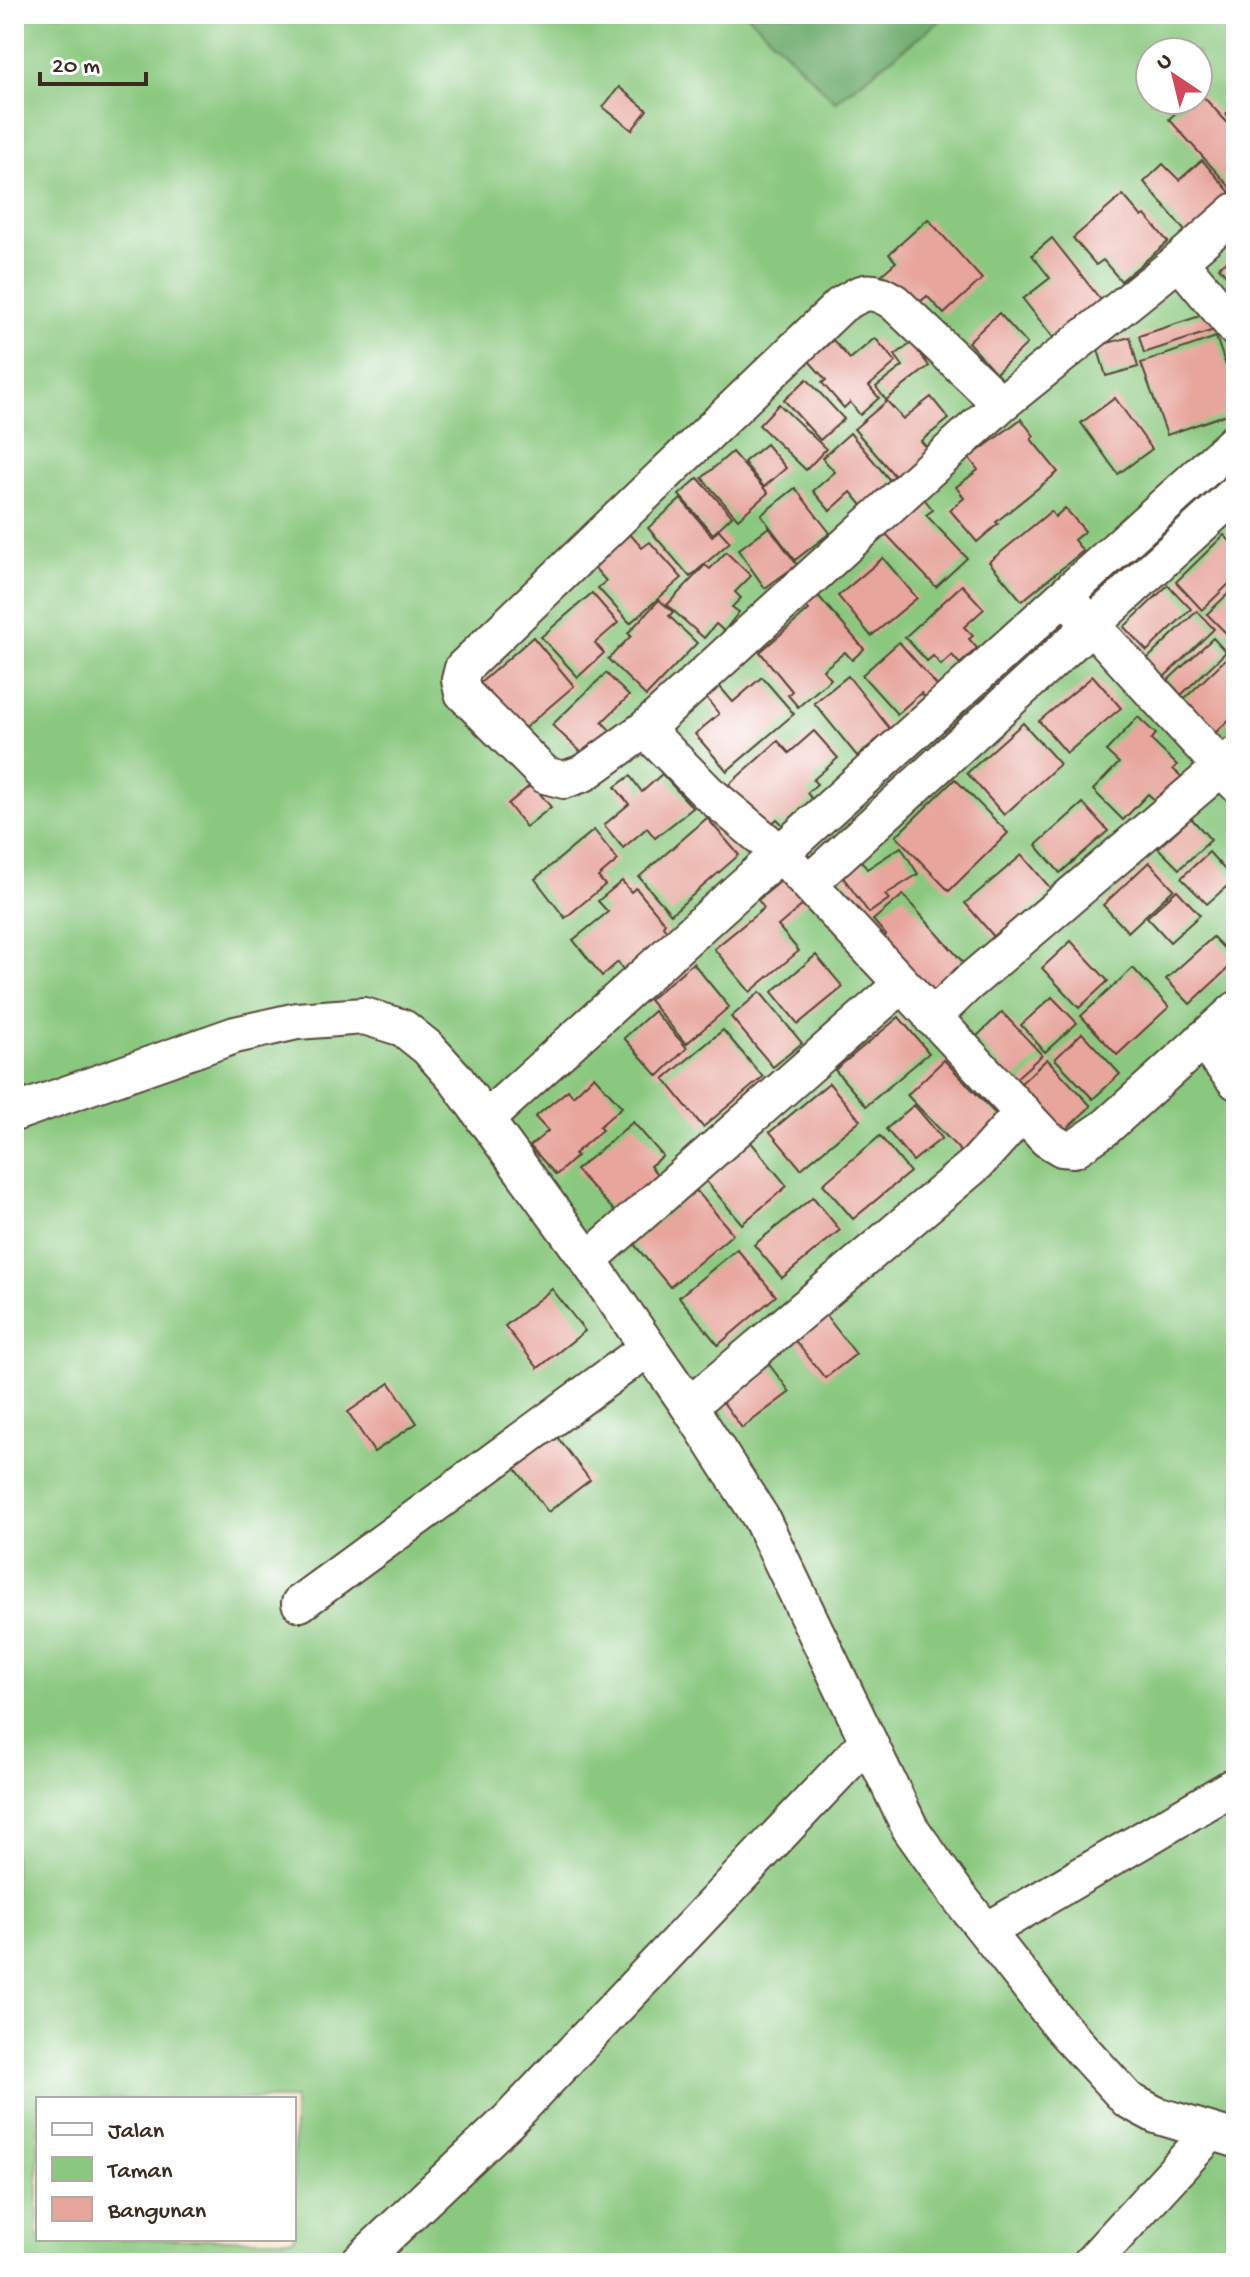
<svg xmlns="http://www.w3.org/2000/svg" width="1250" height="2277" font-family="'Gochi Hand',sans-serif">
<rect width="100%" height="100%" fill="#fff"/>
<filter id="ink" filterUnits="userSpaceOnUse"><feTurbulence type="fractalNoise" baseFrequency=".0125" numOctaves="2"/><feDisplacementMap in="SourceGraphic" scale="16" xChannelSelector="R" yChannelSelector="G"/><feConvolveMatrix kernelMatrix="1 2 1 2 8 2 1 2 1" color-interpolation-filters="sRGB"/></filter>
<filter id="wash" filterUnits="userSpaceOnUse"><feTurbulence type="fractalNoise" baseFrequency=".006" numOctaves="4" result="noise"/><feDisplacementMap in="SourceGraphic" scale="32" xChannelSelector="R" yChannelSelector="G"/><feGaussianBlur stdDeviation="1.8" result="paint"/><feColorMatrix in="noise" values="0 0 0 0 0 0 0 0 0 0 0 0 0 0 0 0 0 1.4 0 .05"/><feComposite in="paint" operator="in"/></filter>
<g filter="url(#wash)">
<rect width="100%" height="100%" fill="#f4e2c7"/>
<!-- green -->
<path fill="#8ac87f" stroke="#62794e" stroke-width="2" fill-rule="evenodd" d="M14 14H747L836 101 949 14H1236V2263H14ZM1150 52H1198V100H1150ZM38 2099H294V2239H38Z"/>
<!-- forest -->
<path fill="#6fac6e" stroke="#556b46" stroke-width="2" d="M747 14H949L835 101Z"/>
<g id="blocks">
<!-- building -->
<g fill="#e7a59c">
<path d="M619 87 647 110 632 130 603 107Z"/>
<path d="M1198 91 1236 132V194L1169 119 1190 100H1198Z"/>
<path d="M1236 104V125L1226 114Z"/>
<path d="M1202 160 1234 197 1189 236 1144 182 1163 164 1179 180Z"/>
<path d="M1123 195 1142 217 1145 215 1168 242 1121 281 1103 260 1096 265 1073 238Z"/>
<path d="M928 219 982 279 944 314 927 296 912 309 881 275 896 262 889 254Z"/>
<path d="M1052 238 1104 304 1056 341 1023 299 1050 278 1032 255Z"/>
<path d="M1236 253V287L1219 267Z"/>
<path d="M1212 312 1217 329 1144 353 1139 336Z"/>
<path d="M999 313 1027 344 996 373 968 342Z"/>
<path d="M1130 337 1138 367 1106 376 1097 346Z"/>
<path d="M1216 337 1236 394V411L1167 435 1141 363Z"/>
<path d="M875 338 896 362 869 386 879 398 860 415 850 402 844 408 822 383 826 380 809 361 833 340 850 359Z"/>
<path d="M912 343 929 366 886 400 876 387 903 366 895 355Z"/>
<path d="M807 379 844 419 820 440 784 400Z"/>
<path d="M931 397 949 419 921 441 933 455 900 482 854 429 887 401 903 419Z"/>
<path d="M1115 398 1152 449 1118 474 1081 423Z"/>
<path d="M779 404 826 449 806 470 759 425Z"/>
<path d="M1021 419 1034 436 1031 439 1058 472 996 522 998 524 977 542 950 510 964 498 956 487 978 470 969 458Z"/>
<path d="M850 433 893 484 865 509 851 492 830 511 813 491 835 472 822 458Z"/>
<path d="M766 444 786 468 764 487 744 462Z"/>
<path d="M732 452 768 493 738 519 702 478Z"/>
<path d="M698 478 732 516 713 534 679 495Z"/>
<path d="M795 488 830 533 795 560 761 515Z"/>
<path d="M918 491 933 510 926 515 967 558 936 587 886 534 912 510Z"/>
<path d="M681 499 712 536 719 530 730 542 690 577 648 528Z"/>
<path d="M1065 508 1085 531 1074 540 1083 551 1022 601 989 562 1051 511 1055 517Z"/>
<path d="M769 527 797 565 765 588 738 550Z"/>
<path d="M630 534 642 548 650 542 682 578 630 623 598 588 606 581 593 566Z"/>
<path d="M1224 535 1236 547V577L1202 610 1176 582Z"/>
<path d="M726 552 751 576 735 592 741 598 732 607 739 612 724 631 716 624 704 638 667 605 705 565 710 569Z"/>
<path d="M883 558 917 598 871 636 838 596Z"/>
<path d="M962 585 984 609 964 627 973 636 969 639 977 648 960 664 952 655 941 665 933 656 927 661 905 637Z"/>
<path d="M1168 585 1191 609 1147 651 1124 627Z"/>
<path d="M1236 586V622L1225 632 1207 614Z"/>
<path d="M815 592 864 649 852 660 845 652 823 670 831 679 798 707 788 695 792 691 760 652 809 610 803 603Z"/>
<path d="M592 593 618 623 595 643 604 653 578 677 541 637Z"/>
<path d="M659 600 673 612 669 616 697 643 646 696 608 659 631 636 628 633Z"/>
<path d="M1197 611 1214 629 1163 678 1146 660Z"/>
<path d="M533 637 574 686 520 732 479 684Z"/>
<path d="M1213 638 1226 652 1181 695 1168 680Z"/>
<path d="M899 642 941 690 927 700 921 693 897 714 862 675Z"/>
<path d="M1231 654 1236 659V713L1214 734 1182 701Z"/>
<path d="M606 673 629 696 602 722 620 740 595 765 552 725Z"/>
<path d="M848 676 890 729 857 756 814 703Z"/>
<path d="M1093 676 1121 708 1067 753 1039 721Z"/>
<path d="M762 677 794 714 727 771 695 734 719 714 701 691 714 680 733 702Z"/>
<path d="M1138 717 1156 734 1151 740 1177 765 1173 769 1184 779 1159 804 1148 794 1123 820 1093 790 1119 763 1106 751Z"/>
<path d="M1023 723 1060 764 1004 815 967 773Z"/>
<path d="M814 731 838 758 813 780 817 784 807 793 812 799 783 825 777 819 763 832 725 788 778 741 789 753Z"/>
<path d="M662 774 693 808 655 838 647 828 623 848 604 825 629 804 615 787 630 776 642 792Z"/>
<path d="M955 779 1008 833 949 891 896 836Z"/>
<path d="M532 784 551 807 526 827 508 804Z"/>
<path d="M1083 803 1108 831 1060 873 1036 845Z"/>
<path d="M707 818 739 855 671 914 639 877Z"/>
<path d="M1191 818 1211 840 1179 869 1158 848Z"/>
<path d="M594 830 618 860 598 877 605 885 565 918 535 879Z"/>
<path d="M901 847 918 874 885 895 889 899 869 913 840 873 860 859 867 869Z"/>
<path d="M1209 852 1234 880 1207 904 1181 878Z"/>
<path d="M1022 855 1052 890 996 939 965 903Z"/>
<path d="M1149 862 1174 889 1128 932 1103 905Z"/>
<path d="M791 873 811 898 778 926 799 951 750 992 714 949 764 908 758 900Z"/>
<path d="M622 881 631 892 636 888 665 923 663 926 669 934 624 971 618 962 602 976 573 940 608 912 598 901Z"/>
<path d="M1177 890 1200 915 1170 942 1147 917Z"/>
<path d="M903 895 970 970 936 1001 881 939 886 935 873 920Z"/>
<path d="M1213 937 1236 961 1190 1004 1166 979Z"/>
<path d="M1071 941 1108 981 1079 1008 1042 968Z"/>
<path d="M816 955 843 987 798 1024 772 992Z"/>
<path d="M693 963 729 1007 686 1044 649 1000Z"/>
<path d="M1133 968 1169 1007 1117 1055 1081 1016Z"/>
<path d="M760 992 802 1043 773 1067 731 1017Z"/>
<path d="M1052 997 1077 1023 1045 1052 1021 1025Z"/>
<path d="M654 1011 687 1048 658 1076 624 1038Z"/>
<path d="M1002 1012 1042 1055 1014 1080 975 1038Z"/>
<path d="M899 1017 929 1053 866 1106 835 1070Z"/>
<path d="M723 1030 763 1077 703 1127 664 1079Z"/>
<path d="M1082 1033 1120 1074 1093 1099 1055 1059Z"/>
<path d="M1047 1059 1091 1106 1061 1134 1017 1087Z"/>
<path d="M944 1060 1006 1125 969 1160 907 1095Z"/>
<path d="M594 1076 622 1107 599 1127 602 1130 574 1154 577 1156 556 1175 530 1146 548 1131 535 1117 568 1090 573 1096Z"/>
<path d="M829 1083 860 1120 801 1169 770 1132Z"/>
<path d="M914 1105 942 1138 913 1161 886 1129Z"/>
<path d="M633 1122 663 1156 650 1166 663 1181 620 1217 576 1170Z"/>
<path d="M880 1136 910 1172 853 1219 823 1184Z"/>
<path d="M750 1141 787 1186 742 1224 705 1180Z"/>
<path d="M696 1190 733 1234 670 1287 633 1243Z"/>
<path d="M813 1197 840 1230 782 1278 754 1245Z"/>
<path d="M737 1249 776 1296 718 1345 679 1297Z"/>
<path d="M552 1289 585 1331 538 1368 505 1326Z"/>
<path d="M824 1313 856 1354 825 1378 793 1338Z"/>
<path d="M765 1359 790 1392 742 1428 717 1394Z"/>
<path d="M390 1383 417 1423 374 1452 348 1412Z"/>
<path d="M551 1429 590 1480 548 1512 510 1461Z"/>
</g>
</g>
</g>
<g filter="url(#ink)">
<use href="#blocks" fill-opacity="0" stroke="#574637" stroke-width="2"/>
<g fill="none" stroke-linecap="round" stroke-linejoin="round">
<!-- minor casing -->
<g stroke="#574637" stroke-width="40">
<g id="minor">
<path d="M1179 261 1236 329"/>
<path d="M1001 404 894 302C871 287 863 291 841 305L463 668 460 680 463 693 545 775 564 780 584 773 645 729 1001 404 1179 261 1236 211"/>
<path d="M1075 607 1236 783"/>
<path d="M645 729 707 792 780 853 1047 1139 1062 1148 1074 1149 1105 1128 1236 1010"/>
<path d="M809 883 1236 493"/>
<path d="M932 1018 966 985 1236 755"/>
<path d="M1202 1040 1236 1081"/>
<path d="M14 1113 235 1035 297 1021 364 1016 403 1028 428 1048 455 1078 588 1260 689 1406 761 1518 910 1828 956 1893 1063 2029 1128 2100 1156 2115 1236 2139"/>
<path d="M485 1120 1236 441"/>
<path d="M588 1260 902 984"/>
<path d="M689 1406 977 1163 1023 1112"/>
<path d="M300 1603 648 1348"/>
<path d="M987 1931 1236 1785"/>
<path d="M358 2263 509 2120 868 1741"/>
<path d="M1091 2263 1211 2132"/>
</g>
</g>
<!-- minor -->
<use href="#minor" stroke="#fff" stroke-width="36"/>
</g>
</g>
<!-- margin -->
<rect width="1250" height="2277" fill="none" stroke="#fff" stroke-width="48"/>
<!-- legend -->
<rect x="36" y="2097" width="260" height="144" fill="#ffffff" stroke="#b1aaa5" stroke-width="2"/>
<rect x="52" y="2123" width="40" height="12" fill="#ffffff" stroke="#b1aaa5" stroke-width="2"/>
<text x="108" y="2137" font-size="24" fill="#3b2a1e">Jalan</text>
<rect x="52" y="2157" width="40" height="24" fill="#8ac87f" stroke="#b1aaa5" stroke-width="2"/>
<text x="108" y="2177" font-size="24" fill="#3b2a1e">Taman</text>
<rect x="52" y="2197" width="40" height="24" fill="#e7a59c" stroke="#b1aaa5" stroke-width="2"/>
<text x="108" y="2217" font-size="24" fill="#3b2a1e">Bangunan</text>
<!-- north arrow -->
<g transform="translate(1174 76) rotate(325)"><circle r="38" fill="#ffffff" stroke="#b1aaa5" stroke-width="2"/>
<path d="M0-6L14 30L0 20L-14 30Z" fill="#d1495b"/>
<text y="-12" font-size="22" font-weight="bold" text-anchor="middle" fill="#3b2a1e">U</text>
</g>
<!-- scale -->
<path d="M40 72v12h106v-12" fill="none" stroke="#3b2a1e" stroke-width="4"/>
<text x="52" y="72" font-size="24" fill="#3b2a1e" stroke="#ffffff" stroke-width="6" paint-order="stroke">20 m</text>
</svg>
